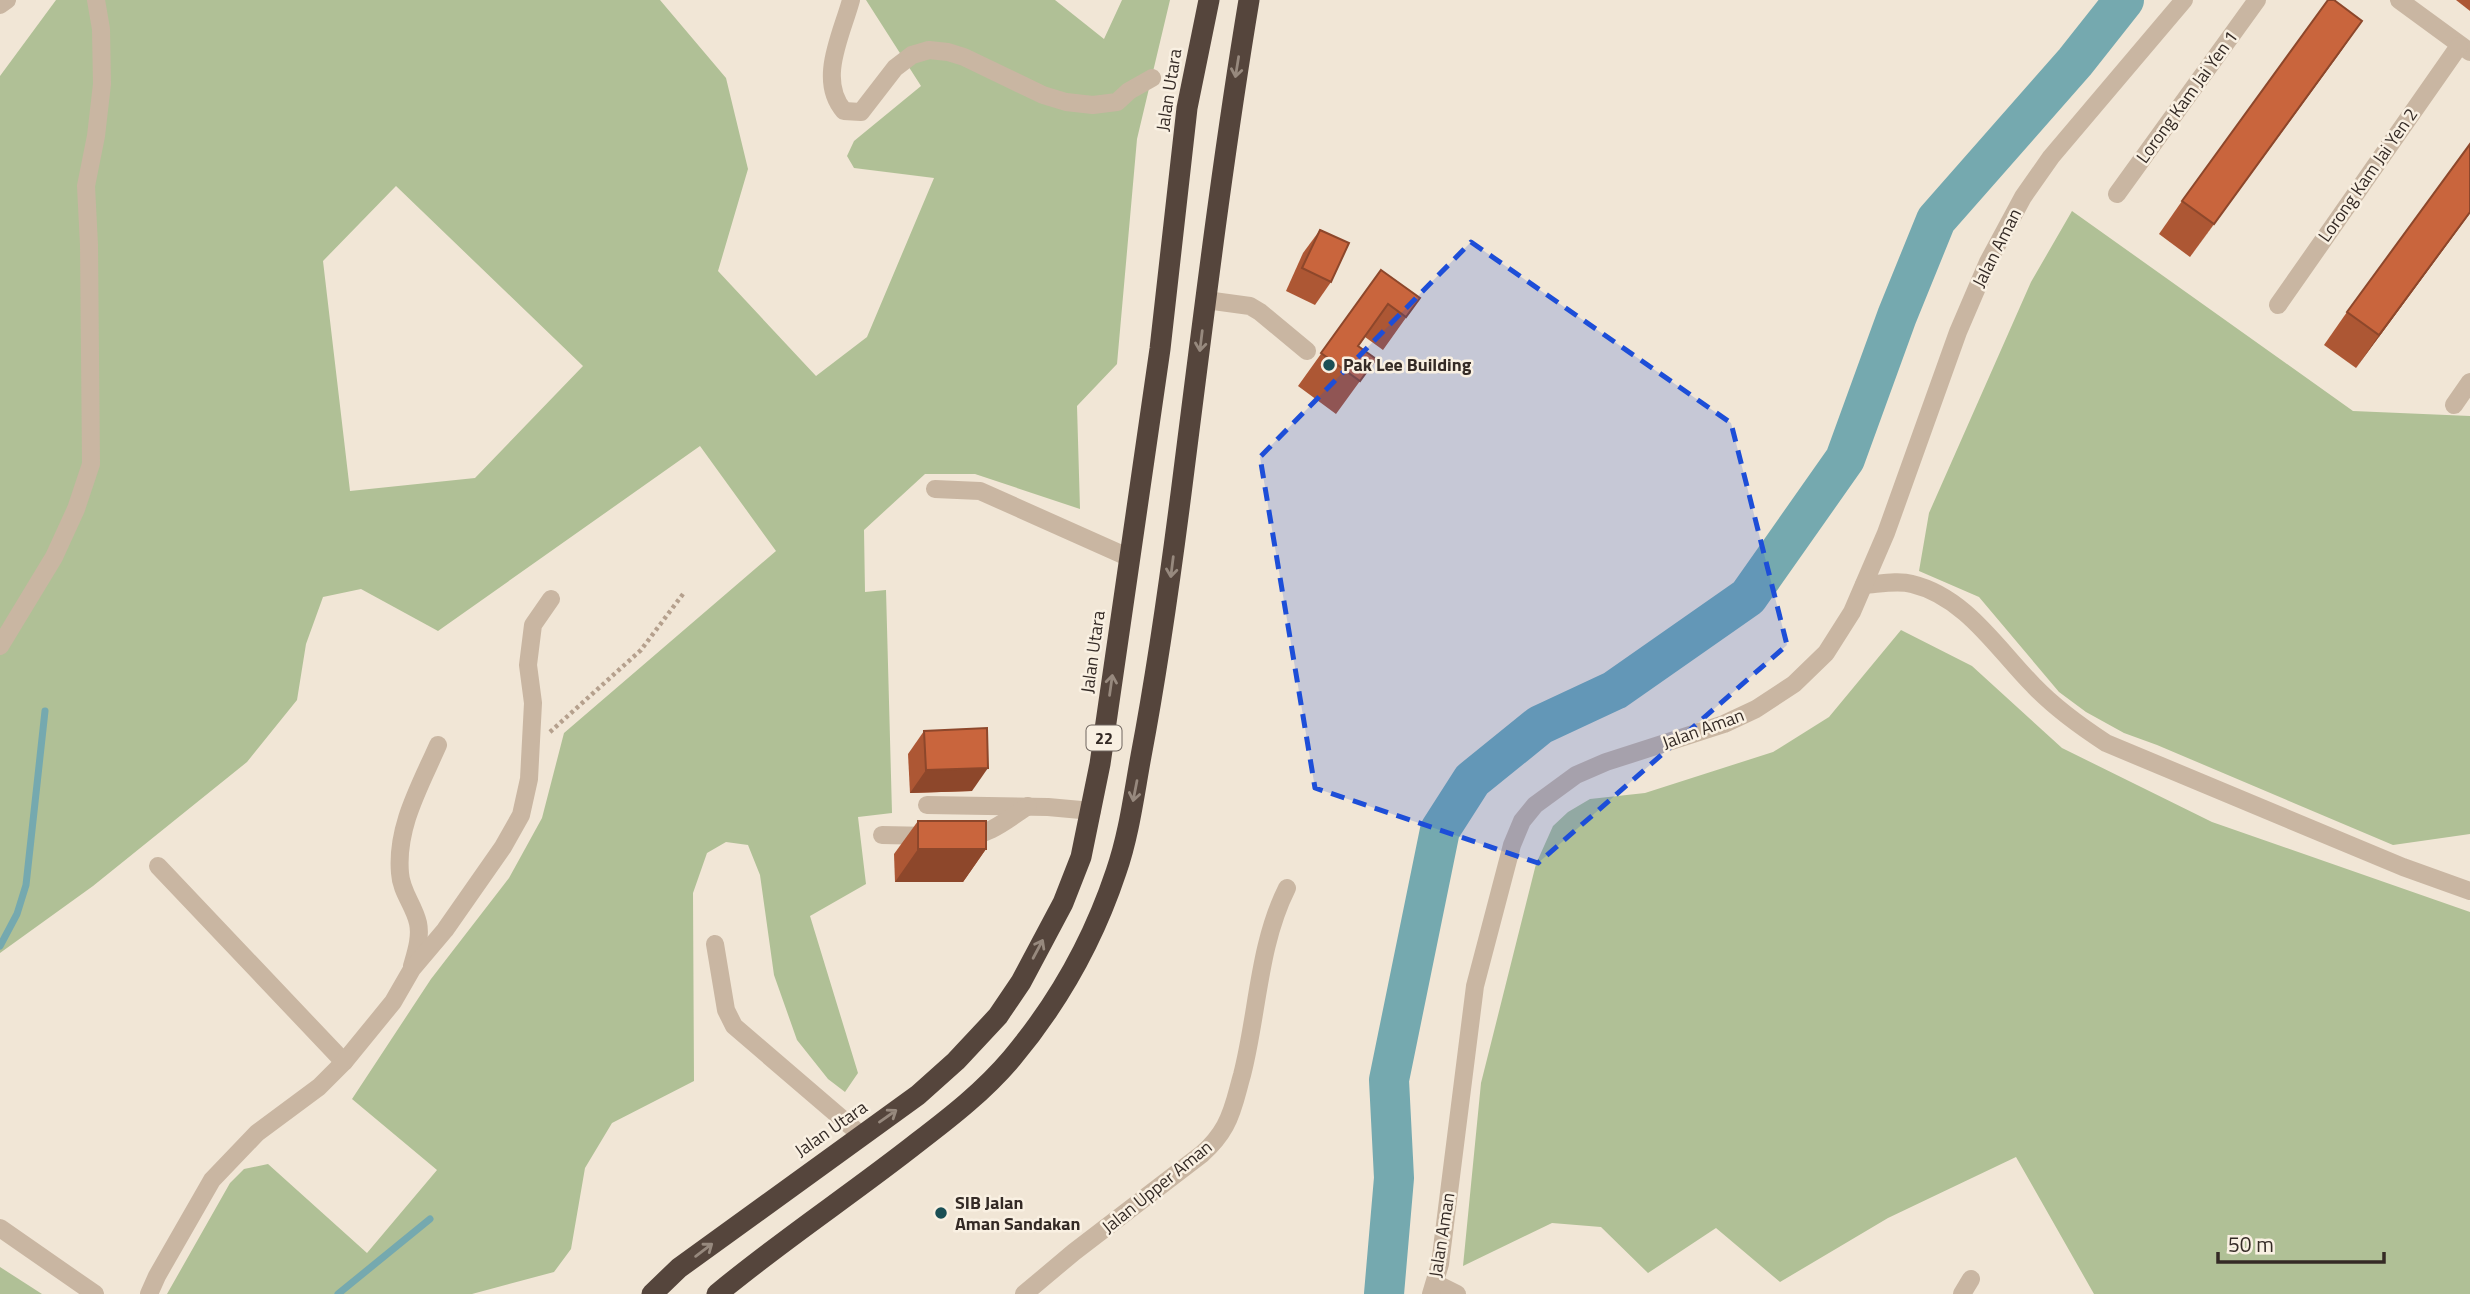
<svg xmlns="http://www.w3.org/2000/svg" width="2470" height="1294" font-family="'Titillium Web',sans-serif">
<rect width="100%" height="100%" fill="#f1e6d6"/>
<!-- green -->
<g fill="#b0c096" fill-rule="evenodd">
<path d="M56 0H660L726 78 748 169 718 271 816 376 867 337 934 178 854 168 847 156 854 141 921 86 866 0H1055L1104 39 1122 0H1170L1137 139 1117 364 1077 406 1080 509 975 474H925L864 530 865 592 886 590 892 813 858 817 866 884 810 916 858 1073 845 1092 828 1079 797 1040 774 975 760 875 748 845 726 842 707 853 693 893 694 1081 612 1123 585 1168 571 1249 554 1272 472 1294H167L230 1183 244 1169 268 1164 367 1253 437 1170 352 1099 431 979 509 878 542 818 564 733 776 551 700 446 438 631 361 589 323 597 306 644 297 700 247 762 93 886 0 953V76ZM396 186 583 366 475 478 350 491 323 261Z"/>
<path d="M2072 211 2353 411 2470 416V834L2393 845 2157 745 2124 733 2086 712 2059 692 1979 597 1919 571 1929 513 2031 282Z"/>
<path d="M1901 630 1972 666 2062 748 2212 822 2470 912V1294H2094L2016 1157 1888 1218 1780 1282 1716 1228 1648 1273 1601 1227 1552 1223 1463 1266 1481 1083 1536 864 1553 826 1568 812 1590 799 1645 793 1773 752 1829 717Z"/>
<path d="M0 1267 42 1294H0Z"/>
</g>
<g fill="none" stroke-linecap="round" stroke-linejoin="round">
<!-- stream -->
<g stroke="#75a9af" stroke-width="7">
<path d="M0 946 17 914 26 885 45 711"/>
<path d="M338 1294 430 1219"/>
</g>
<!-- river -->
<path stroke="#75a9af" stroke-width="40" d="M1384 1294 1394 1178 1389 1080 1440 830 1472 780 1540 725 1615 690 1748 597 1845 459 1897 316 1936 220 2075 62 2124 0"/>
<!-- path -->
<path stroke="#b5a08d" stroke-width="4.5" stroke-dasharray="3.5 3.5" stroke-linecap="butt" d="M550 732 641 650 683 594"/>
<!-- minor -->
<g stroke="#c9b6a2" stroke-width="18">
<path d="M851 0C842 34 817 80 844 111L861 112 895 68 912 55 929 50 948 52 964 57 1043 95 1066 102 1093 105 1117 102 1129 91 1152 78"/>
<path d="M2399 0 2470 52"/>
<path d="M0 5 7 0"/>
<path d="M2117 194 2257 0"/>
<path d="M1206 300 1250 306 1260 312 1307 351"/>
<path d="M2278 305 2459 46"/>
<path d="M2454 405 2470 382"/>
<path d="M935 489 980 491 1130 558"/>
<path d="M1864 585C1879 584 1898 580 1912 584 1966 597 1998 650 2034 686 2056 709 2080 726 2106 743L2403 867 2470 891"/>
<path d="M0 646 54 557 76 509 91 464 89 245 86 186 96 136 102 84 101 29 96 0"/>
<path d="M927 805 1048 807 1092 811"/>
<path d="M882 835 931 836"/>
<path d="M963 836C988 837 1008 819 1028 806"/>
<path d="M158 866 344 1062"/>
<path d="M715 944 726 1010 734 1026 861 1135"/>
<path d="M412 966C416 952 421 937 418 923 414 905 401 892 400 873 396 827 420 786 438 745"/>
<path d="M0 1228 95 1294"/>
<path d="M1435 1283 1457 1294"/>
<path d="M149 1294 157 1276 212 1180 257 1133 319 1087 344 1062 393 1002 412 969 445 930 503 847 521 815 529 779 533 703 528 665 533 625 551 599"/>
<path d="M1024 1294 1074 1252 1202 1154C1211 1146 1219 1137 1225 1126 1234 1110 1237 1092 1242 1075 1258 1013 1258 946 1287 888"/>
<path d="M1431 1294 1440 1264 1475 986 1512 845 1522 821 1535 805 1576 775 1606 762 1724 724 1756 709 1794 684 1826 653 1852 612 1886 533 1958 332 1988 262 2023 197 2051 157 2184 0"/>
<path d="M1962 1294 1971 1279"/>
</g>
<!-- highway -->
<g stroke="#55453c" stroke-width="21">
<path d="M652 1294 679 1268 918 1095 956 1061 998 1016 1021 982 1063 903 1081 857 1100 764 1160 349 1187 108 1209 0"/>
<path d="M717 1294C782 1240 852 1194 918 1142 952 1116 984 1091 1012 1058 1058 1003 1093 941 1116 872 1129 835 1134 794 1141 756 1159 661 1172 566 1184 470 1204 313 1223 156 1249 0"/>
</g>
</g>
<!-- wall -->
<g fill="#ad5734">
<path d="M2456 0H2470V11Z"/>
<path d="M2362 21 2190 257 2159 234 2182 201Z"/>
<path d="M2470 213 2356 368 2324 345 2347 312Z"/>
<path d="M1320 230 1331 282 1315 305 1286 291 1303 253Z"/>
<path d="M1381 270 1420 298 1383 350 1365 337 1358 347 1376 359 1336 414 1298 386Z"/>
<path d="M924 731 972 791 910 793 908 754Z"/>
<path d="M918 821 986 849 963 882H895L894 854Z"/>
</g>
<!-- shaded-wall -->
<g fill="#8d472b">
<path d="M2362 21 2339 54 2190 257 2214 224Z"/>
<path d="M2470 212V213L2356 368 2379 335Z"/>
<path d="M988 768 972 791 910 793 926 770Z"/>
<path d="M918 849H986L963 882H895Z"/>
</g>
<!-- building -->
<g fill="#c9653d" stroke="#8d472b" stroke-width="2">
<path d="M2328 0H2334L2362 21 2214 224 2182 201Z"/>
<path d="M2470 144V212L2379 335 2347 312Z"/>
<path d="M1320 230 1349 243 1331 282 1302 268Z"/>
<path d="M1381 270 1420 298 1406 317 1388 304 1358 346 1376 359 1360 381 1321 353Z"/>
<path d="M987 728 988 768 926 770 924 731Z"/>
<rect x="918" y="821" width="68" height="28"/>
</g>
<!-- one-way arrows -->
<defs><path id="oneway-shaft" d="M-6 0H5M1.5-3L5.5 0L1.5 3" fill="none" stroke-width="1.6" stroke-linecap="round" stroke-linejoin="round" transform="scale(1.75)"/></defs>
<g stroke="#97897e">
<use href="#oneway-shaft" transform="translate(1237 67) rotate(99)"/>
<use href="#oneway-shaft" transform="translate(1201 341) rotate(97)"/>
<use href="#oneway-shaft" transform="translate(1172 567) rotate(97)"/>
<use href="#oneway-shaft" transform="translate(1111 685) rotate(-82)"/>
<use href="#oneway-shaft" transform="translate(1135 791) rotate(101)"/>
<use href="#oneway-shaft" transform="translate(1038 949) rotate(-62)"/>
<use href="#oneway-shaft" transform="translate(888 1116) rotate(-35)"/>
<use href="#oneway-shaft" transform="translate(704 1250) rotate(-37)"/>
</g>
<!-- marked area -->
<path fill="#1d4ed8" fill-opacity="0.2" stroke="#1d4ed8" stroke-width="5" stroke-dasharray="14 9" stroke-linejoin="round" d="M1471 242 1731 423 1787 645 1538 863 1315 788 1260 457Z"/>
<!-- markers -->
<g fill="#1a4f55" stroke="#f9f0e2" stroke-width="2.5">
<circle cx="1329" cy="365" r="7"/>
<circle cx="941" cy="1213" r="7"/>
</g>
<g text-anchor="middle" stroke-width="5" stroke-linejoin="round" paint-order="stroke">
<!-- shield labels -->
<rect fill="#f9f0e2" stroke="#6f655e" stroke-width="2" x="1086.5" y="725.5" width="35" height="25" rx="5"/>
<g font-size="16" font-weight="bold" fill="#342a25">
<text x="1104" y="744">22</text>
</g>
<!-- street labels -->
<g font-size="18" fill="#342a25" stroke="#f9f0e2">
<text transform="translate(1169 90) rotate(-81)" y="6">Jalan Utara</text>
<text transform="translate(2187 97) rotate(-54)" y="6">Lorong Kam Jai Yen 1</text>
<text transform="translate(2368 175) rotate(-55)" y="6">Lorong Kam Jai Yen 2</text>
<text transform="translate(1997 248) rotate(-63)" y="6">Jalan Aman</text>
<text transform="translate(1093 652) rotate(-82)" y="6">Jalan Utara</text>
<text transform="translate(1703 729) rotate(-20)" y="6">Jalan Aman</text>
<text transform="translate(831 1129) rotate(-35)" y="6">Jalan Utara</text>
<text transform="translate(1157 1187) rotate(-39)" y="6">Jalan Upper Aman</text>
<text transform="translate(1442 1235) rotate(-81)" y="6">Jalan Aman</text>
</g>
<!-- poi labels -->
<g font-size="18" font-weight="bold" fill="#342a25" stroke="#f9f0e2" text-anchor="start">
<text x="1343" y="371">Pak Lee Building</text>
<text x="955" y="1209">SIB Jalan<tspan x="955" dy="21">Aman Sandakan</tspan></text>
</g>
</g>
<!-- scale -->
<path d="M2218 1252v10h166v-10" fill="none" stroke="#342a25" stroke-width="3.5"/>
<text x="2228" y="1252" font-size="21" fill="#342a25" stroke="#f9f0e2" stroke-width="5" paint-order="stroke">50 m</text>
</svg>
